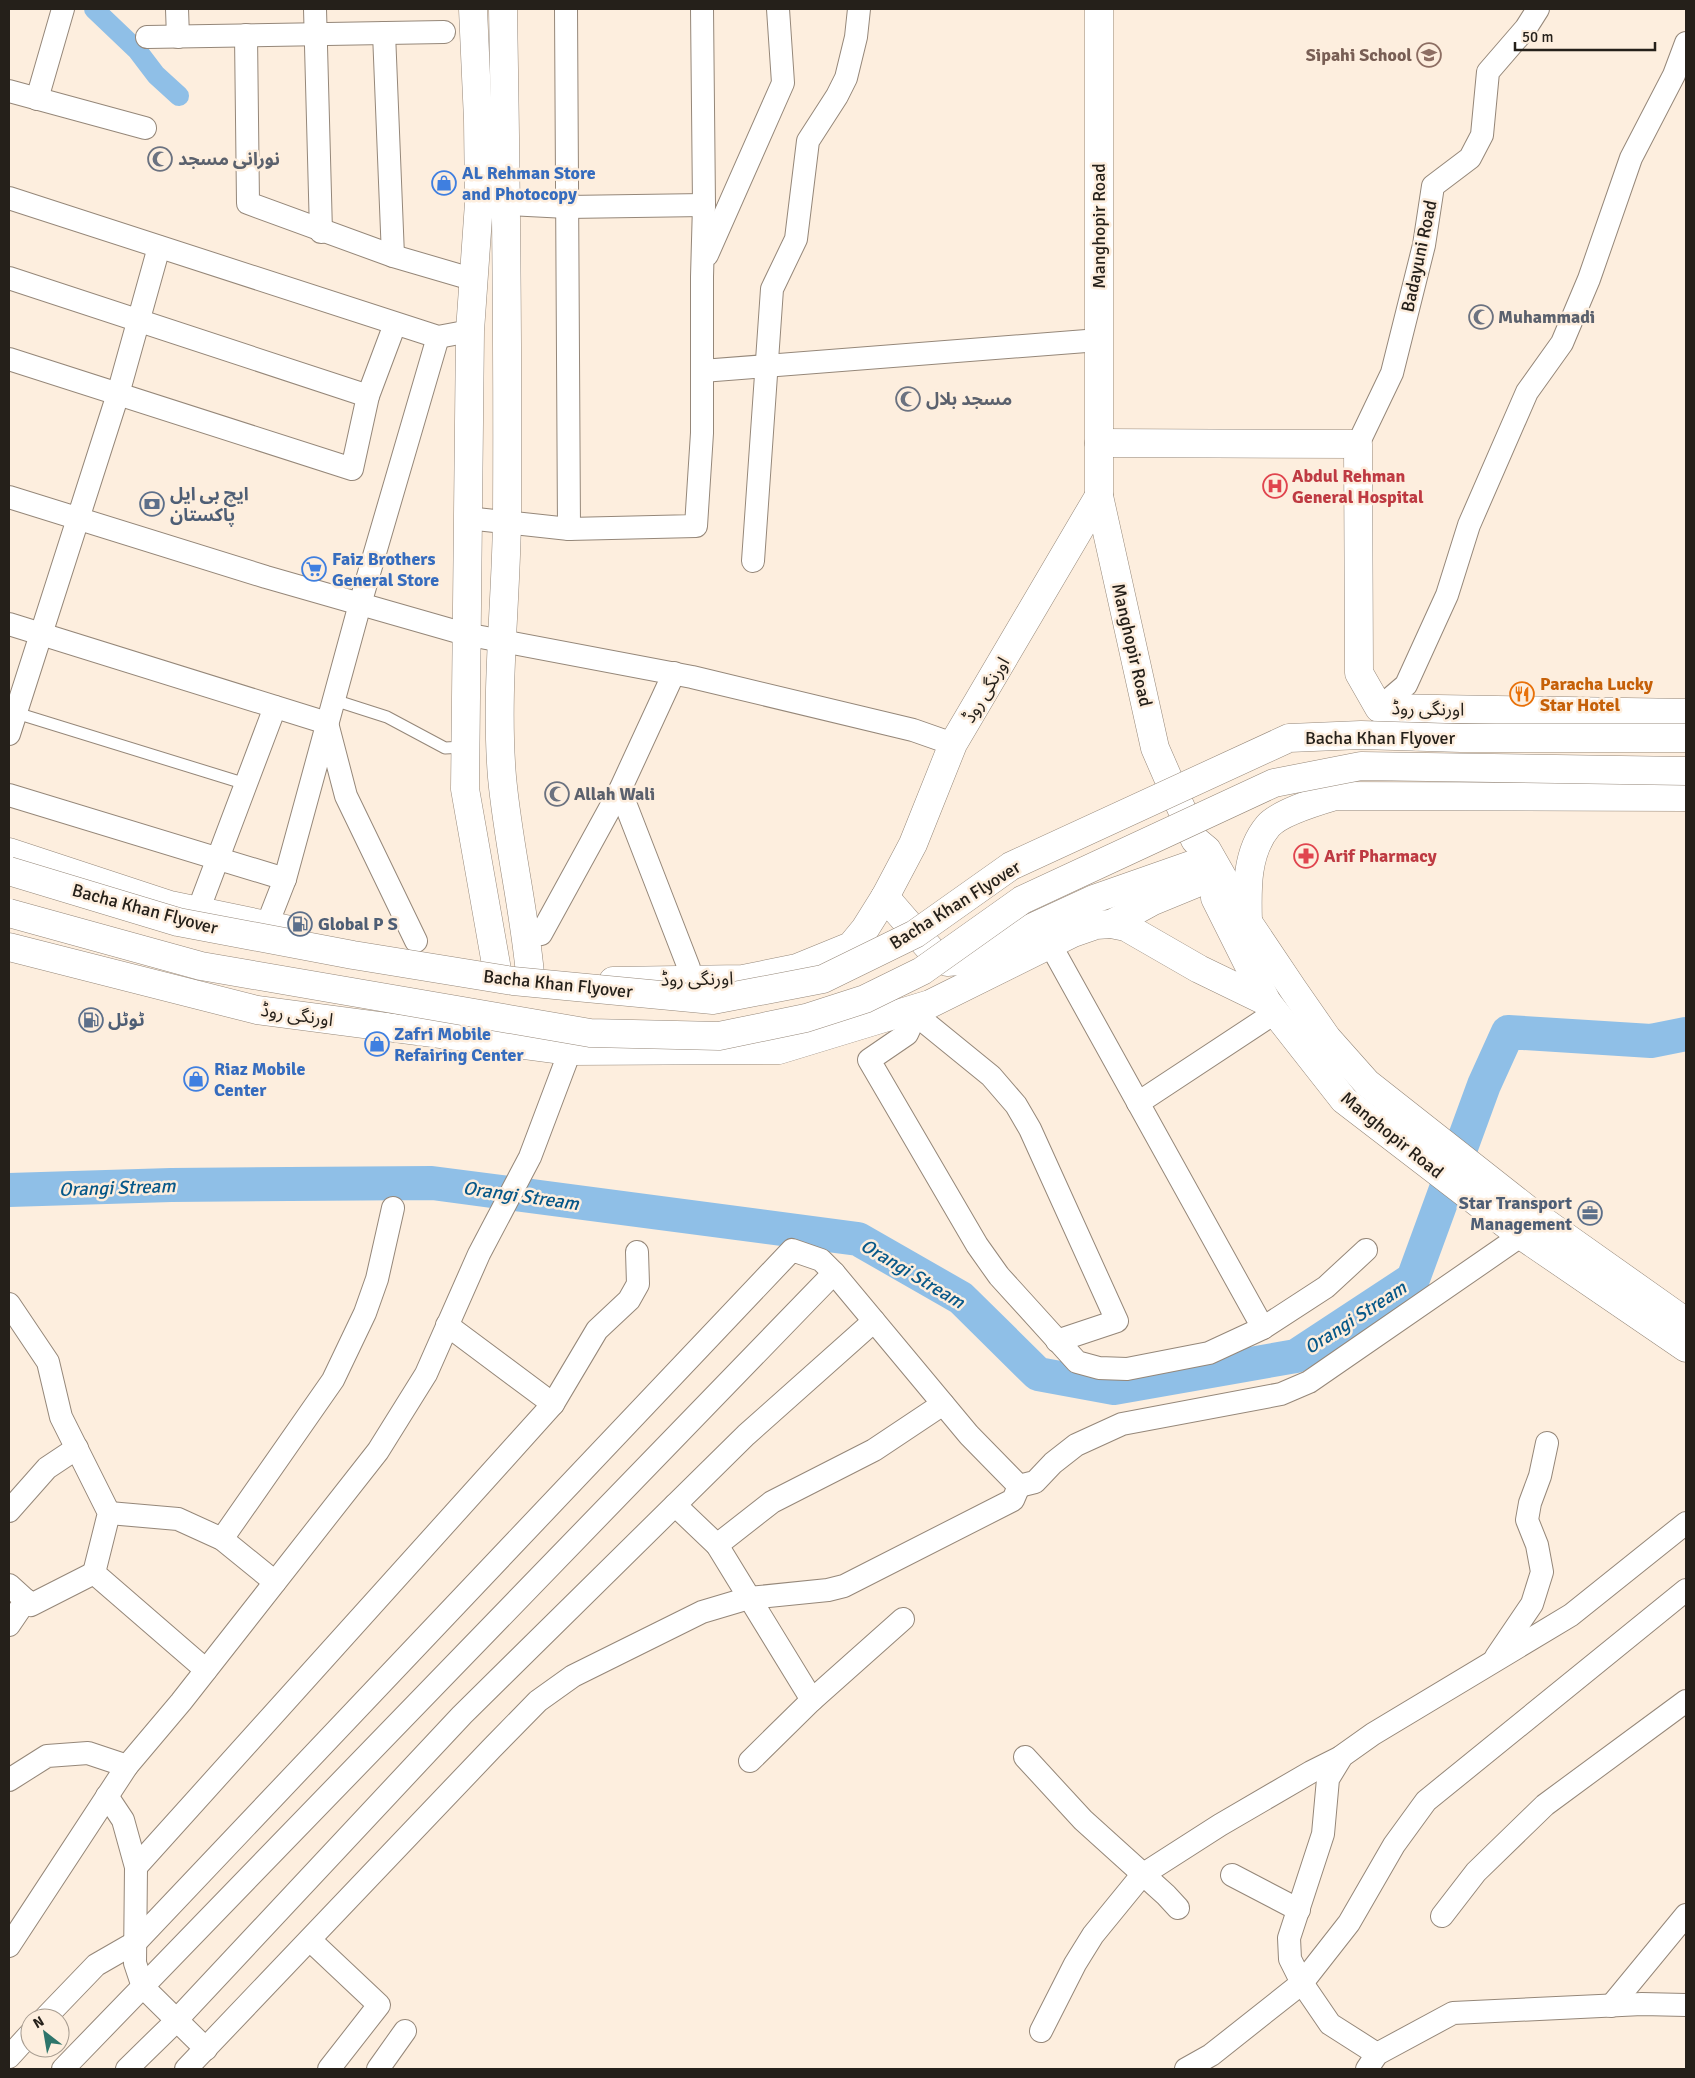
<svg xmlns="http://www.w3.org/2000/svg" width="1695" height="2078" font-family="Signika,'Noto Sans Arabic',sans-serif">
<rect width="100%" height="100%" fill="#fdeede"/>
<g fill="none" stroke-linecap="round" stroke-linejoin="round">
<!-- canal -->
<path stroke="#8fbfe7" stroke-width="20" d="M94 9 137 50 156 75 179 96"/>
<!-- river -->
<path stroke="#8fbfe7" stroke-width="34" d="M9 1190 171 1185 432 1183 858 1239 961 1298 1038 1374 1114 1388 1296 1356 1413 1279 1484 1085 1508 1032 1651 1041 1686 1034"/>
<!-- lane casing -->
<g stroke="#958779" stroke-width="13">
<g id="lane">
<path d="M334 700 387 717 445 748 464 747"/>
<path d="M13 712 246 784"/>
</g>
</g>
<!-- street casing -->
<g stroke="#958779" stroke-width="24">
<g id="street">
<path d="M177 9 178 37"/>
<path d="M315 9 321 232"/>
<path d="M566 9 569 529"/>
<path d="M384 33 393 256"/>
<path d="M246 35 248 203 393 256 475 280"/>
<path d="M147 37 444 32"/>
<path d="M9 91 145 128"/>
<path d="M37 99 63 9"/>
<path d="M9 198 438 337 470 331"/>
<path d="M490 203 567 207 704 205"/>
<path d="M707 255 783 83 778 9"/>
<path d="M9 278 368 396 395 324"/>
<path d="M9 359 352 469 368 396"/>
<path d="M702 371 1099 340"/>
<path d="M1358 444 1392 373 1424 245 1433 186 1470 158 1482 135 1488 72 1526 28 1538 9"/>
<path d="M9 497 266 577 465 634 692 677 913 730 953 744"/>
<path d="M467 518 569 529 696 526 702 433V277L704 205 702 9"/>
<path d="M753 561 772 289 796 239 808 141 837 96 846 78 856 37 859 9"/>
<path d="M9 624 327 723 346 796 416 941"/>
<path d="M1379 708 1406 685 1447 595 1469 525 1527 392 1562 343 1589 279 1631 158 1674 75 1686 43"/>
<path d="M9 734 118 394 159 247"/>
<path d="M620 790 689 968"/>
<path d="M9 795 285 879 267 925"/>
<path d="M285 879 360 604 438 337"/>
<path d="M198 911 275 707"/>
<path d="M527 937 541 934 620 790 674 673"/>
<path d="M1050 944 1263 1328"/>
<path d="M919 1008 907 1034 869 1060 977 1245 999 1276 1077 1362 1099 1368 1127 1369 1209 1353 1263 1328 1326 1287 1366 1250"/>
<path d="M916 1015 991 1076 1016 1105 1030 1129 1117 1321 1057 1341"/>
<path d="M1138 1103 1276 1012"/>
<path d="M9 1304 48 1362 61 1417 109 1513 94 1573 206 1670"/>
<path d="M447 1325 553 1404"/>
<path d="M675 1505 717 1545 812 1700"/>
<path d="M9 1511 47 1468 77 1448"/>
<path d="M109 1513 178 1519 222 1539 275 1582"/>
<path d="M222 1539 333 1380 365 1313 377 1279 393 1208"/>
<path d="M717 1545 772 1502 874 1450 943 1404"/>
<path d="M9 1585 31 1605 94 1573"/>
<path d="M9 1625 26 1600"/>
<path d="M1496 1657 1532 1604 1542 1572 1537 1545 1527 1520 1530 1503 1540 1476 1547 1443"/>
<path d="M1025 1757 1083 1820 1166 1895 1178 1908"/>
<path d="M750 1761 812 1700 903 1619"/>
<path d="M9 1780 47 1756 88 1753 127 1766 181 1702 378 1451 426 1374 479 1254 530 1157 570 1051"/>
<path d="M107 1796 123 1820 136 1867 135 1963 143 1987 206 2049"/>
<path d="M136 1867 553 1404 597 1330 629 1300 638 1284 637 1252"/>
<path d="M1232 1875 1299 1910"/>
<path d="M1442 1916 1476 1872 1545 1805 1686 1701"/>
<path d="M310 1940 379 2005 329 2069"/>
<path d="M9 1946 127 1766"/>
<path d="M1611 2006 1686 1915"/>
<path d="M45 2018 96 1965 136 1942 792 1250 821 1260 834 1273 969 1435 1019 1486 1035 1482 1053 1463 1076 1445 1122 1424 1281 1394 1309 1382 1522 1235"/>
<path d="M1041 2031 1075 1964 1093 1935 1142 1875 1220 1825 1311 1772 1341 1757"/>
<path d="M1377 2054 1330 2024 1302 1983 1290 1959 1289 1938 1323 1834 1328 1779 1342 1756 1373 1734 1571 1615 1686 1523"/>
<path d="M9 2057 30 2034"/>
<path d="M63 2069 834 1273"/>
<path d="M127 2069 170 2027 462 1715 746 1435 874 1321"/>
<path d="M186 2069 491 1749 538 1701 573 1676 702 1612 749 1598 828 1590 844 1586 1013 1500 1019 1486"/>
<path d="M378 2069 405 2031"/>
<path d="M1186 2069 1211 2055 1302 1983 1349 1923 1394 1845 1426 1801 1686 1590"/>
<path d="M1367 2069 1377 2054 1453 2013 1642 2004 1686 2005"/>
</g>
</g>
<!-- secondary casing -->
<g stroke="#958779" stroke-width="29">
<g id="secondary">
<path d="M473 9 478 120 479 203 470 331 465 789 497 970"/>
<path d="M503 9C506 179 508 349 507 519 506 605 495 692 502 777 508 843 524 908 530 974"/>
<path d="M1099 443 1358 444 1359 673 1379 708 1686 713"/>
<path d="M9 852 170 905 290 930"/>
<path d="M885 897 936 956 947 962 959 961 1094 899 1211 858"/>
<path d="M1248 922C1247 889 1246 852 1268 826 1279 813 1318 801 1335 796L1686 797"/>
<path d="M1111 924 1153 901 1209 878"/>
<path d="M9 947 257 1010 570 1051 779 1050 930 1004 1073 933 1096 925 1111 924 1126 927 1199 969 1267 1002"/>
<path d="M613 981 743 979 797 968 851 946 865 929 885 897 913 844 953 744 1099 496"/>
</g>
</g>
<!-- primary casing -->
<g stroke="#958779" stroke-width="29">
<g id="primary">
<path d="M1099 9V496L1155 748 1195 840 1207 850 1248 922 1293 989 1327 1038 1367 1083 1532 1213 1686 1322"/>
<path d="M1215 898 1267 1002 1344 1100 1512 1229 1686 1348"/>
</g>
</g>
<!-- lane -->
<use href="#lane" stroke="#fff" stroke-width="11"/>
<!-- street -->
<use href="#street" stroke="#fff" stroke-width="22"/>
<!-- secondary -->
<use href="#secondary" stroke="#fff" stroke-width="28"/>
<!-- primary -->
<use href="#primary" stroke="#fff" stroke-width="28"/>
<!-- primary-bridge casing -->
<g stroke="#958779" stroke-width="29" stroke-linecap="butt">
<g id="primary-bridge">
<path d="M9 871 178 922 353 955 513 981 713 1000 823 979 915 934 1011 866 1289 738 1361 735 1461 738H1686"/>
<path d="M9 913 201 966 590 1033 719 1036 806 1018 865 999 922 971 1022 900 1274 783 1361 766 1686 771"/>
</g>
</g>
<!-- primary-bridge -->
<use href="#primary-bridge" stroke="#fff" stroke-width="28"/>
</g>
<!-- icons -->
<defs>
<g id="school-ring" transform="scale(1.25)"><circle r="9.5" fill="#fdeede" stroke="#8d6e63" stroke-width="1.5"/><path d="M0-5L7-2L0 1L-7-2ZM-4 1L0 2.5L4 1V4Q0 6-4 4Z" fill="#8d6e63"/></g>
<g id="mosque-ring" transform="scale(1.25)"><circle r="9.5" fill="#fdeede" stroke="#6b7280" stroke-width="1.5"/><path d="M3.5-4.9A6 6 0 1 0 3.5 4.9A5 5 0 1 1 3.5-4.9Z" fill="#6b7280"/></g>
<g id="shop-ring" transform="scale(1.25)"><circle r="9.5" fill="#fdeede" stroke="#3f7fe0" stroke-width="1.5"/><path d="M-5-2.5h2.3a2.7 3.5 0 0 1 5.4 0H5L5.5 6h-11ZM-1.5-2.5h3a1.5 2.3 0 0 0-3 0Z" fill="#3f7fe0"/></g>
<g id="hospital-ring" transform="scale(1.25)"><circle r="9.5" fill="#fdeede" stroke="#e0444e" stroke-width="1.5"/><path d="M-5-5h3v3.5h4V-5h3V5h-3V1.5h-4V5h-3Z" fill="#e0444e"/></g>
<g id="bank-ring" transform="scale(1.25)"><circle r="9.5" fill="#fdeede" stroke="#5c6f8a" stroke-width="1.5"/><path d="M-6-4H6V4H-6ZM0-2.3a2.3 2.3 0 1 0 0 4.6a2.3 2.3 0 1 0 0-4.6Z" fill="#5c6f8a"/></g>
<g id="supermarket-ring" transform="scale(1.25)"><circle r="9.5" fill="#fdeede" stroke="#3f7fe0" stroke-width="1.5"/><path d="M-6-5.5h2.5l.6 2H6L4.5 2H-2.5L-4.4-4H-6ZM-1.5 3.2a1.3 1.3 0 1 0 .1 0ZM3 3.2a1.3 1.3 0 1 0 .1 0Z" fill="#3f7fe0"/></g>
<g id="restaurant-ring" transform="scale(1.25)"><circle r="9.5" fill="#fdeede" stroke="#e8710a" stroke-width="1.5"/><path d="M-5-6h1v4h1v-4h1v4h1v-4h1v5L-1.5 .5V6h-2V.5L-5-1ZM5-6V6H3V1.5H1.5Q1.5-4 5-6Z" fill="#e8710a"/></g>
<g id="pharmacy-ring" transform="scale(1.25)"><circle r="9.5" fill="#fdeede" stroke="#e0444e" stroke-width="1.5"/><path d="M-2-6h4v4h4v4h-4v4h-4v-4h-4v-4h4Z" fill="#e0444e"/></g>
<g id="fuel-ring" transform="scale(1.25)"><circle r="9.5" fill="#fdeede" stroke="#5c6f8a" stroke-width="1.5"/><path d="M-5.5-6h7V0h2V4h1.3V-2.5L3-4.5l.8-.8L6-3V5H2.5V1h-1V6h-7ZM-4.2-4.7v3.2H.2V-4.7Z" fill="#5c6f8a"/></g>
<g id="office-ring" transform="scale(1.25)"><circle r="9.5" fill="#fdeede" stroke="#5c6f8a" stroke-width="1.5"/><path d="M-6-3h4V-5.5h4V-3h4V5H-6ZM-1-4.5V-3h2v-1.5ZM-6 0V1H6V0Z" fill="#5c6f8a"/></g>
</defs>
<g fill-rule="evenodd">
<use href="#school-ring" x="1429" y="55"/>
<use href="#mosque-ring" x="160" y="159"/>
<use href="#shop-ring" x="444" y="183"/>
<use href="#mosque-ring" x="1481" y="317"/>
<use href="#mosque-ring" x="908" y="399"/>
<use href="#hospital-ring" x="1275" y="486"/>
<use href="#bank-ring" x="152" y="504"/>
<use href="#supermarket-ring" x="314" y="569"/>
<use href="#restaurant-ring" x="1522" y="694"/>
<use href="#mosque-ring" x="557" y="794"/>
<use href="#pharmacy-ring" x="1306" y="856"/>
<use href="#fuel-ring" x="300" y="924"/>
<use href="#fuel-ring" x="91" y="1020"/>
<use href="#shop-ring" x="377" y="1044"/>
<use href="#shop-ring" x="196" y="1079"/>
<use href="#office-ring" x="1590" y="1213"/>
</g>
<g text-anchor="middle" stroke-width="5" stroke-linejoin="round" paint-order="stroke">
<!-- education labels -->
<g font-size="18" font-weight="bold" fill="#785e54" stroke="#fdeede" text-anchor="end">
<text x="1412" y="61">Sipahi School</text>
</g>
<!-- worship labels -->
<g font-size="18" font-weight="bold" fill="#5b616d" stroke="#fdeede" text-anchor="start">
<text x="178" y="165">نورانی مسجد</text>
<text x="1498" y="323">Muhammadi</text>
<text x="926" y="405">مسجد بلال</text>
<text x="574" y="800">Allah Wali</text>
</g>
<!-- shop labels -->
<g font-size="18" font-weight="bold" fill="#366cbe" stroke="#fdeede" text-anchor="start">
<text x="462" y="179">AL Rehman Store<tspan x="462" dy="21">and Photocopy</tspan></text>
<text x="332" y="565">Faiz Brothers<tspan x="332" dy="21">General Store</tspan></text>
<text x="394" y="1040">Zafri Mobile<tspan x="394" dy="21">Refairing Center</tspan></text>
<text x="214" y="1075">Riaz Mobile<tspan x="214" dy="21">Center</tspan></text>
</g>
<!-- street labels -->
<g font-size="18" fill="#25201a" stroke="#fdeede">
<text transform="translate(1099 226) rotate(-90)" y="6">Manghopir Road</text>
<text transform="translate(1419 256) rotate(-78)" y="6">Badayuni Road</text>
<text transform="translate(1132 645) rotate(77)" y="6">Manghopir Road</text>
<text transform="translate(986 690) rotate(-59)" y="6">اورنگی روڈ</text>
<text transform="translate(1428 709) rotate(1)" y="6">اورنگی روڈ</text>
<text x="1380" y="744">Bacha Khan Flyover</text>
<text transform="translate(955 905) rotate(-32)" y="6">Bacha Khan Flyover</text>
<text transform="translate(145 909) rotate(15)" y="6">Bacha Khan Flyover</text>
<text transform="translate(697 979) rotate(-1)" y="6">اورنگی روڈ</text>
<text transform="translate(558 984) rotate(6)" y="6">Bacha Khan Flyover</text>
<text transform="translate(297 1015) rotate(8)" y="6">اورنگی روڈ</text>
<text transform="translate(1392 1135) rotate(39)" y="6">Manghopir Road</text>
</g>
<!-- health labels -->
<g font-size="18" font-weight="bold" fill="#be3a42" stroke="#fdeede" text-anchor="start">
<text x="1292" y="482">Abdul Rehman<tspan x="1292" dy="21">General Hospital</tspan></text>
<text x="1324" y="862">Arif Pharmacy</text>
</g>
<!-- service labels -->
<g font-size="18" font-weight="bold" fill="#4e5e75" stroke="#fdeede" text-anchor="start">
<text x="170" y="500">ایچ بی ایل<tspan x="170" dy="21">پاکستان</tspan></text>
<text x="318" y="930">Global P S</text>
<text x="108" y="1026">ٹوٹل</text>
<text x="1572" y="1209" text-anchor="end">Star Transport<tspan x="1572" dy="21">Management</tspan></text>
</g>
<!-- food labels -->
<g font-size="18" font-weight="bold" fill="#c56008" stroke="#fdeede" text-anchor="start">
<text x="1540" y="690">Paracha Lucky<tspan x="1540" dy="21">Star Hotel</tspan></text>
</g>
<!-- water labels -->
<g font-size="19" font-style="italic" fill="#075889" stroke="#fdeede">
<text transform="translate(117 1187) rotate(-2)" y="7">Orangi Stream</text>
<text transform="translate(521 1195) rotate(8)" y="7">Orangi Stream</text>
<text transform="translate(913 1273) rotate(31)" y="7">Orangi Stream</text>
<text transform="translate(1355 1317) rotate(-33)" y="7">Orangi Stream</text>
</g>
</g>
<!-- border -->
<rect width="1695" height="2078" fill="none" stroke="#25201a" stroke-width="20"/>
<!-- north arrow -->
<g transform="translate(45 2033) rotate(329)"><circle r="24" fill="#fdeede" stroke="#a79c90"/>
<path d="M0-4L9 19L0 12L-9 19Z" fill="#2e756b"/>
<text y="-8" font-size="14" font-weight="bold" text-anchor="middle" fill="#25201a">N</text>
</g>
<!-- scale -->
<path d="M1515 42v8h140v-8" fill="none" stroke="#25201a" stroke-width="2.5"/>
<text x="1522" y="42" font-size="15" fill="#25201a" stroke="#fdeede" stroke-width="4" paint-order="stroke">50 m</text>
</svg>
